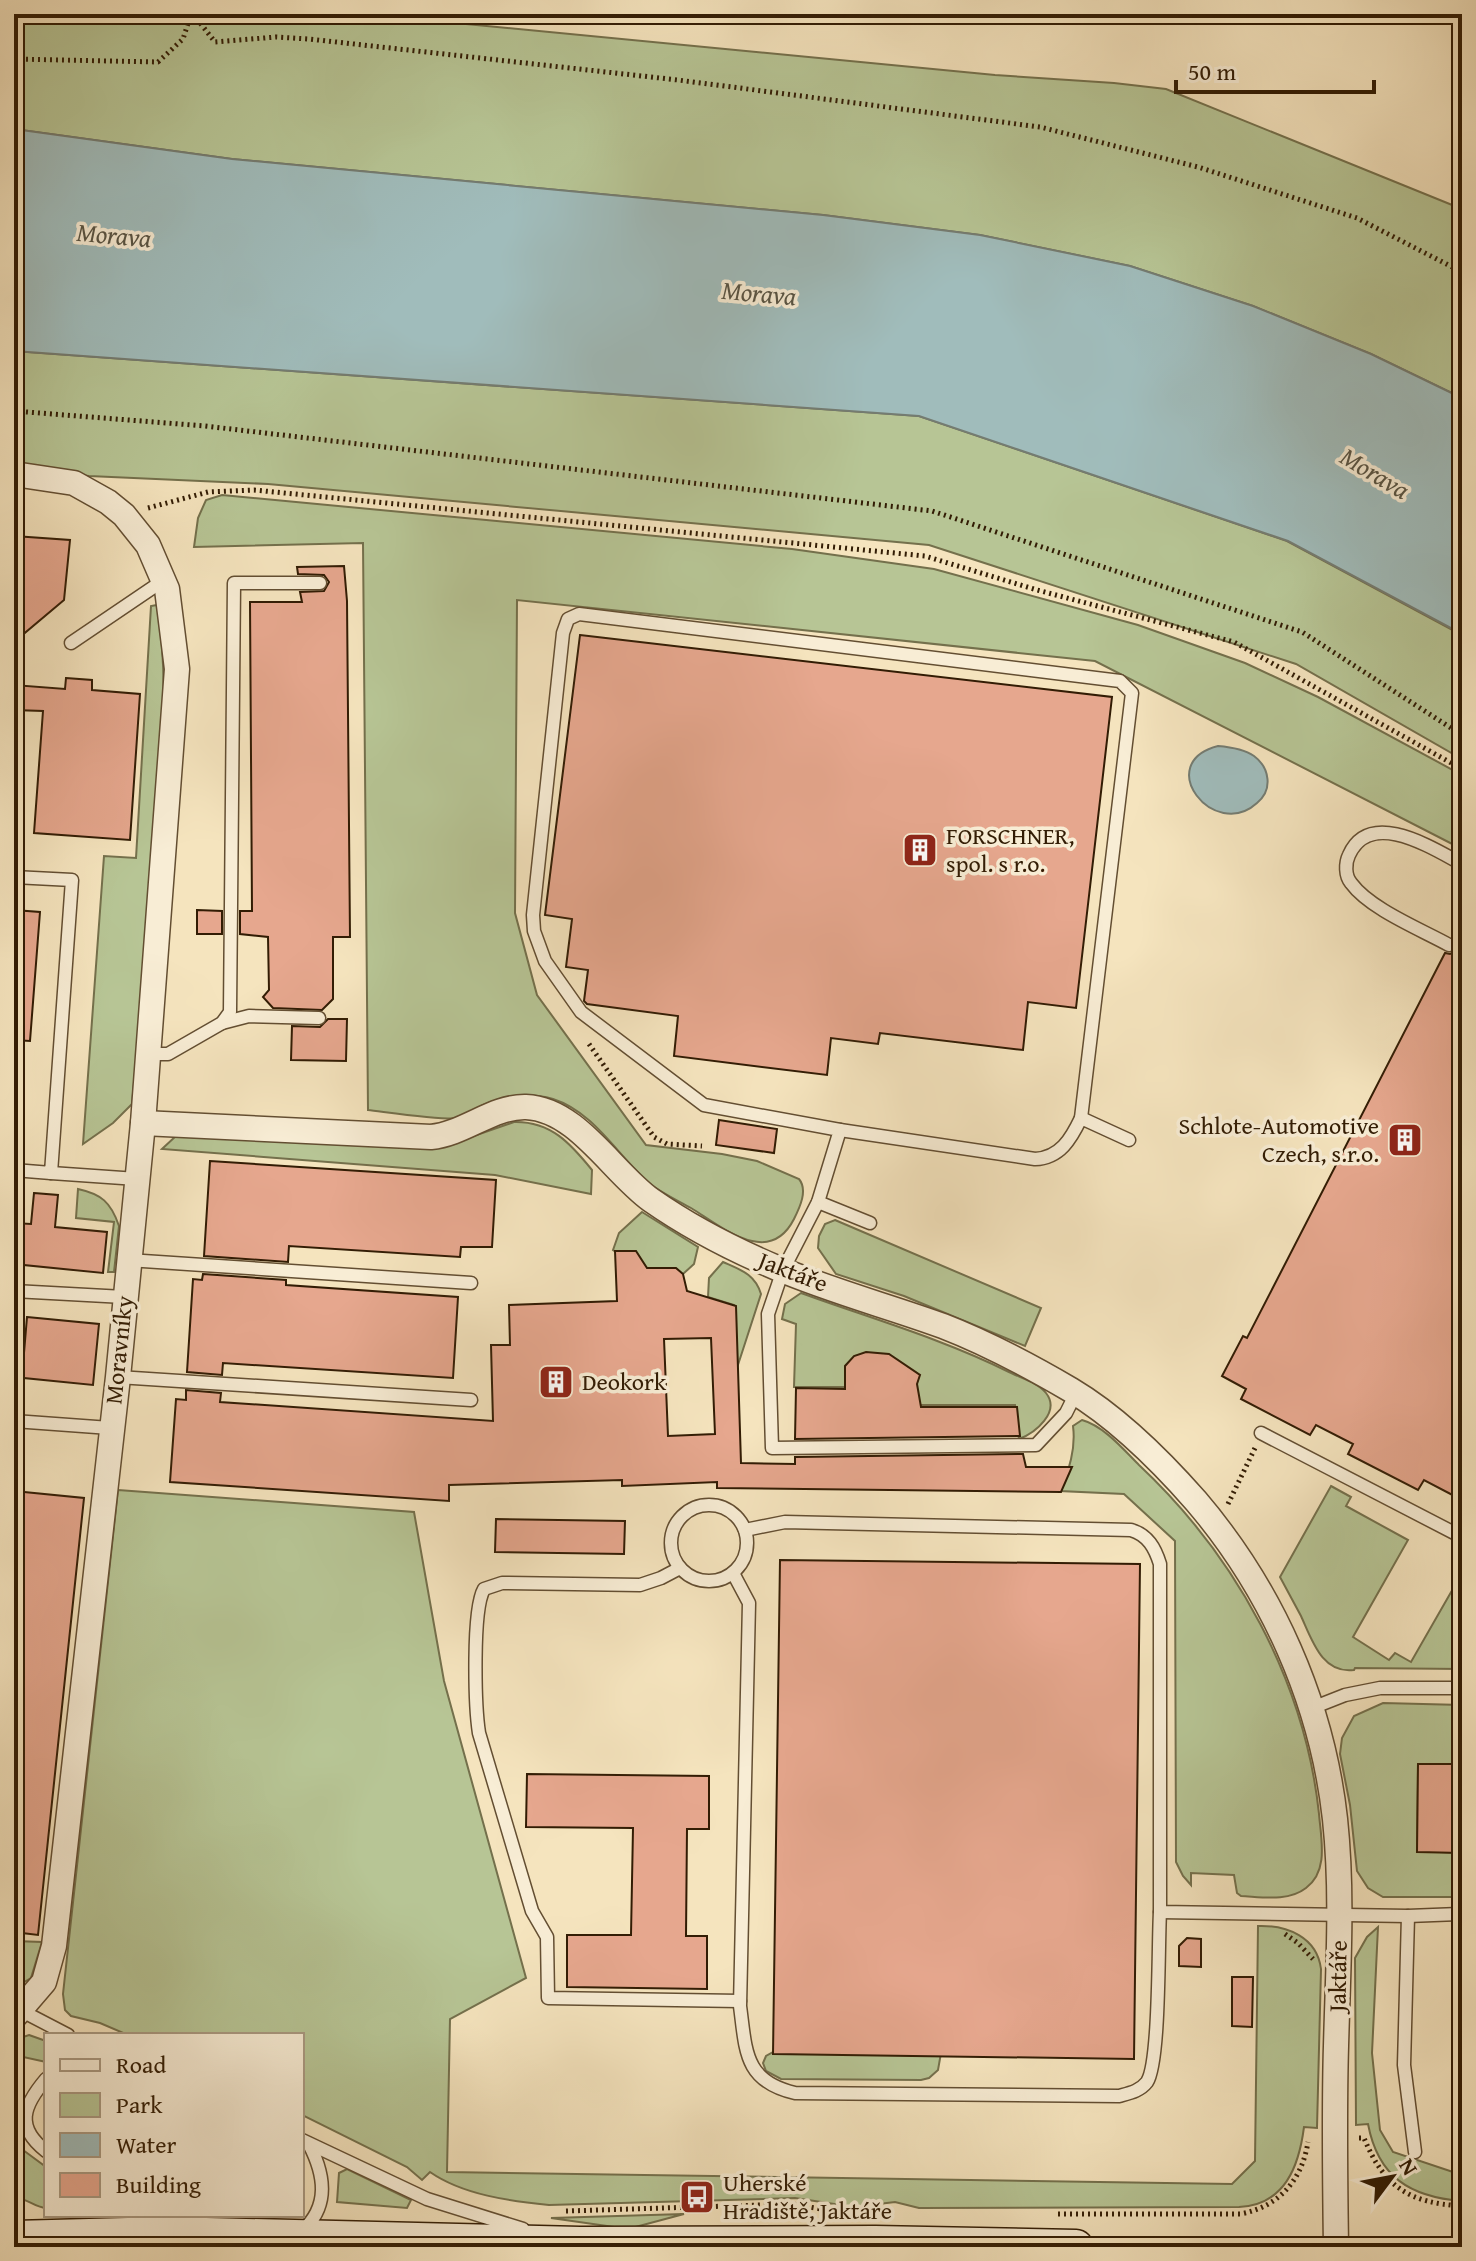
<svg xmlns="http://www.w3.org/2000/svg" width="1476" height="2261" font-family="'Gentium Book Plus',serif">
<rect width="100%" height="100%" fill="#f5e4be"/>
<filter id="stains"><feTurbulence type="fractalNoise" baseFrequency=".0025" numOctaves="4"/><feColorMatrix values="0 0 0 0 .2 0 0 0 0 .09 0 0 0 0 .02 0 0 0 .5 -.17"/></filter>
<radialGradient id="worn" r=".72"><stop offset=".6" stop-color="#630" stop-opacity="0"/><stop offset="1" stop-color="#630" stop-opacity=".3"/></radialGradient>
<!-- green -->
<g fill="#b7c595" stroke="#74704c" stroke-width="2">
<path d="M14 14H362L995 75 1114 83 1166 89 1462 209V398L1371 354 1253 306 1130 266 980 235 823 215 232 159 14 129Z"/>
<path d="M14 351 919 416 1287 541 1462 635V759L1296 664 929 545 268 484 89 476 14 468Z"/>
<path d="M222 495 792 549 934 569 1138 625 1245 663 1318 697 1462 775V849L1095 661 517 600 515 913 537 995 646 1145 722 1154 757 1161 799 1179C808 1190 800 1207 794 1219 769 1268 722 1227 691 1208 677 1200 661 1193 649 1183 617 1155 594 1112 553 1099 528 1092 505 1095 481 1106 475 1110 467 1116 460 1118 447 1121 386 1112 368 1110L363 543 194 547 198 518 206 500Z"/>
<path d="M157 605C169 675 162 747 157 818 150 914 141 1009 132 1104L113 1123 83 1144 104 856 136 858 151 606Z"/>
<path d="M514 1122C551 1121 571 1144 592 1170L591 1194 495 1175 162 1149 177 1135 445 1146Z"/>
<path d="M78 1189C101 1194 111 1202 119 1226L114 1272H108L114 1222 76 1218Z"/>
<path d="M642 1212 698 1247 694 1264 683 1274 639 1267 613 1250 619 1233Z"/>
<path d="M835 1220 1041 1308 1025 1346 904 1296 836 1274 818 1248 819 1236 825 1224Z"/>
<path d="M723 1262C741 1270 755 1274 761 1294L736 1371 734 1305 708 1297 709 1278Z"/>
<path d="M801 1293C870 1318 943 1339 1009 1372 1021 1378 1038 1383 1046 1393 1061 1412 1035 1433 1019 1439L1015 1405H843V1387H794L796 1324 782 1319 785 1304Z"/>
<path d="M1082 1420C1104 1426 1124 1450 1139 1465 1236 1556 1305 1681 1319 1814 1321 1839 1329 1871 1306 1888 1288 1902 1262 1897 1241 1896L1237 1893 1234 1875 1191 1873V1885L1183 1876 1176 1862 1175 1541 1124 1494 1060 1491C1069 1470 1076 1449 1073 1426Z"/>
<path d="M1331 1486 1351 1497 1346 1506 1408 1540 1353 1637 1389 1660 1395 1653 1411 1662 1462 1573V1669L1355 1668 1354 1670C1322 1674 1312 1640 1301 1616 1294 1603 1287 1590 1280 1577Z"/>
<path d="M118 1490 414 1512 444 1681 526 1978 450 2019 447 2172 1232 2184 1255 2161 1258 1926C1287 1925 1317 1937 1321 1969L1317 2128 1304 2127C1299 2166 1285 2205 1239 2207L919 2208 895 2202 854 2207 795 2198 549 2205C510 2201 463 2195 430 2172L422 2180 407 2167 302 2115V2035H128L100 2023 71 2016 65 2010 63 1994Z"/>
<path d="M1383 1703 1462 1705V1764H1418L1417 1851 1462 1853V1897H1383L1368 1888 1357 1871 1350 1805 1340 1754 1342 1738 1354 1716Z"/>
<path d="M1378 1927 1372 2053 1380 2130 1393 2152 1462 2175V2201C1410 2197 1378 2177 1368 2124L1356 2125 1355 1958 1367 1937Z"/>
<path d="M14 1941 42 1942 31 1978 14 1988Z"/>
<path d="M29 2035 46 2041V2062L14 2055V2040Z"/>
<path d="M775 2051 941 2053 938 2070 929 2078 921 2080 781 2079 766 2071 763 2063 766 2056Z"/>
<path d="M14 2118 23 2150 46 2167V2208C33 2207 26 2197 14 2198Z"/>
<path d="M347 2169 411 2200 407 2208 337 2202 339 2173Z"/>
<path d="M684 2214 628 2229 551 2218Z"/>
</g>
<!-- water -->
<g fill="#a0bcbb" stroke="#747c72" stroke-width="2">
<path d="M14 129 232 159 823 215 980 235 1130 266 1253 306 1371 354 1462 398V634L1288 541 919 416 14 351Z"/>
<path d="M1218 746C1230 747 1244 749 1254 756 1270 768 1273 790 1257 803 1214 842 1152 763 1218 746Z"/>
</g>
<!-- building -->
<g fill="#e6a78e" stroke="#321c04" stroke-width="2" fill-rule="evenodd">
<path d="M14 536 70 540 64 600 14 642Z"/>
<path d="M344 566 347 601 350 937H333V999L322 1010 273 1008 263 997 269 990 268 937 240 934V911H252L250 602H302L300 592 324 591 329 582 324 575 298 574 297 567Z"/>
<path d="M580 635 1112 697 1076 1008 1028 1002 1023 1050 880 1033 878 1044 831 1038 827 1075 674 1056 678 1016 587 1004 584 1001 588 970 566 967 572 919 545 915Z"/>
<path d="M66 678 92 680V690L140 694 130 840 34 833 43 711 14 710V685L65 689Z"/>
<path d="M14 910 40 912 30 1041 14 1040Z"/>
<path d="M197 910 222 911V934H197Z"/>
<path d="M1462 920V1500L1424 1480 1418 1490 1348 1454 1353 1444 1316 1425 1310 1435 1241 1399 1246 1389 1222 1376 1243 1336 1247 1338 1445 953 1450 954 1457 950 1458 944 1453 937Z"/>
<path d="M328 1019H347L346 1061 291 1060 292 1026 320 1027Z"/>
<path d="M719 1120 777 1129 774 1153 716 1145Z"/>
<path d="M210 1161 496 1180 492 1247H461L460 1257 289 1246 288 1262 204 1256Z"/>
<path d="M34 1193 58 1195 55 1227 107 1232 103 1273 14 1264V1223L31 1224Z"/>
<path d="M615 1251H636L647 1268H676L683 1274 687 1291 736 1306 741 1463 795 1464V1457L1023 1454 1026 1467H1072L1061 1492 717 1488V1482L622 1486V1480L449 1485V1501L170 1482 176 1399 186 1400V1390L221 1393 220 1402 493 1421 491 1345H510L509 1305 617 1301ZM711 1338 715 1434 668 1436 664 1339Z"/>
<path d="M203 1274 286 1280V1285L458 1297 453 1378 223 1363 222 1375 187 1372 193 1279 202 1280Z"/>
<path d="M27 1317 99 1324 93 1385 14 1377V1352L24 1353Z"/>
<path d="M866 1352 889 1354 920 1375 917 1384 921 1407H1017L1020 1436 795 1439 796 1388 845 1389V1366L854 1356Z"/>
<path d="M14 1491 84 1498 38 1935 14 1932Z"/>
<path d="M496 1519 625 1521 624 1554 495 1552Z"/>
<path d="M780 1560 1140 1564 1134 2059 773 2054Z"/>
<path d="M1418 1764H1462V1853L1417 1852Z"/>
<path d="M527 1774 709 1776V1829H687L686 1936H707V1989L567 1987V1935H631L633 1828 526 1827Z"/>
<path d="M1187 1938 1201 1939V1967L1179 1966V1946Z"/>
<path d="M1232 1977H1253L1252 2027 1232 2026Z"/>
</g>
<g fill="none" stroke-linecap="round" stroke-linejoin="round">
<!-- service casing -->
<g stroke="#634e32" stroke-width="15">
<g id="service">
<path d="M71 643 164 580"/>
<path d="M14 877 72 880 51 1173 14 1170"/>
<path d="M1449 945C1420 929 1370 909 1351 883 1345 876 1345 863 1349 855 1370 808 1432 848 1462 864"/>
<path d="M222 1023 249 1016 319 1018"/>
<path d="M149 1054H168L222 1023 230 1012 234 583H320"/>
<path d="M840 1130 1035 1159C1060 1158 1071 1139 1081 1118L1129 1140"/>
<path d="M51 1173 137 1179"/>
<path d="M818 1202 870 1223"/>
<path d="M128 1260 471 1283"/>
<path d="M14 1291 124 1297"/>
<path d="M118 1377 471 1400"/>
<path d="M1076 1393 1066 1413 1036 1445 772 1448 768 1314 783 1270 818 1202 840 1130 704 1105 581 1012 545 961 534 931 533 915 563 633 568 619 579 614 1120 681 1132 693 1081 1118"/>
<path d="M14 1421 110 1428"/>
<path d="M1261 1433 1462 1537"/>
<circle cx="709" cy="1543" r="38"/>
<path d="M745 1530 785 1522 1131 1530C1148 1535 1155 1548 1160 1564V1912L1408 1916 1459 1914"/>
<path d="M680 1568 661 1578 640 1585 502 1583 484 1589C472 1610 475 1707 479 1733L532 1911 547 1937 548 1998 740 2001"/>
<path d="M733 1573 749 1603 740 2006C746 2051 744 2081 795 2093L1119 2096C1130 2093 1140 2091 1147 2082 1160 2062 1158 1944 1160 1912"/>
<path d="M1312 1708 1345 1695 1380 1688H1462"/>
<path d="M1408 1916 1404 2065 1415 2152"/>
<path d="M18 2009 68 2035"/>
<path d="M46 2079C23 2106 15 2127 46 2151"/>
<path d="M302 2140 427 2199 523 2229"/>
<path d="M302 2231C330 2206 325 2175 309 2144"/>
</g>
</g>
<!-- minor casing -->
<g stroke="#634e32" stroke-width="27">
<g id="minor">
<path d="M14 474 74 483 108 502 124 515 148 545 167 589 177 669 143 1123 118 1377 54 1946 44 1982 14 2017"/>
<path d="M143 1123 431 1137C464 1134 493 1106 526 1107 577 1109 612 1172 651 1200 691 1228 732 1249 777 1268 831 1291 888 1306 943 1326 987 1343 1030 1366 1071 1390 1118 1418 1160 1460 1196 1501 1272 1590 1322 1702 1335 1819 1343 1894 1338 1970 1336 2046 1334 2113 1335 2180 1336 2247"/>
</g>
</g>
<!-- secondary casing -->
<g stroke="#321c04" stroke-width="37">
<path id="secondary" d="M14 2238 166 2234 580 2244 875 2243 1076 2247"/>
</g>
<!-- path -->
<g stroke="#321c04" stroke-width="5" stroke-dasharray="2 4" stroke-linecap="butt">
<path d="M193 14 215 42 276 37 309 39 678 80 1040 127 1198 167 1357 218 1462 272"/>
<path d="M14 59 158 62 183 39 191 14"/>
<path d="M14 411 205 426 932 511 1302 632 1462 735"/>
<path d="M148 508 208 492 254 490 925 556 1037 590 1234 642 1462 769"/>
<path d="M589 1044 654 1137 667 1144 702 1146"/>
<path d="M1228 1504 1255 1448"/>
<path d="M1285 1934 1298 1943 1313 1959"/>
<path d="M1359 2138H1364C1384 2187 1409 2203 1462 2206"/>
<path d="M566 2211 793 2204 832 2211"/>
<path d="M1058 2214H1240C1279 2207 1302 2180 1308 2142"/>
</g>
<!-- service -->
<use href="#service" stroke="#f8edd5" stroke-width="12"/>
<!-- minor -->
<use href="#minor" stroke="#f8edd5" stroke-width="24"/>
<!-- secondary -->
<use href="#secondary" stroke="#f8edd5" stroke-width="34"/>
</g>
<!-- icons -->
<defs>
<g id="building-square" transform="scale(1.8)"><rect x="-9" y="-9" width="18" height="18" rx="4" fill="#8f2418" stroke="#f8edd5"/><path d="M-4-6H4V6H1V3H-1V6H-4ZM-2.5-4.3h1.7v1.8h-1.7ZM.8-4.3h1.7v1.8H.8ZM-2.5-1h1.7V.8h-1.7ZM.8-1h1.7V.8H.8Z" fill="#fff"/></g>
<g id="bus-square" transform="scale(1.8)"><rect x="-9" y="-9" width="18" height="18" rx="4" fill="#8f2418" stroke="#f8edd5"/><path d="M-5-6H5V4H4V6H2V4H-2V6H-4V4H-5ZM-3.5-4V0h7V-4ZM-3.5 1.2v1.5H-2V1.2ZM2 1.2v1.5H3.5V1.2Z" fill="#fff"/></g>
</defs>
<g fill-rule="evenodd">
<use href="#building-square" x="920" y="850"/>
<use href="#building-square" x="1405" y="1140"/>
<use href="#building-square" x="556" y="1382"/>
<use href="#bus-square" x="697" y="2197"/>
</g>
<g text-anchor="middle" stroke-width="7" stroke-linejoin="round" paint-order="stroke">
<!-- poi labels -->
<g font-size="24" fill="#321c04" stroke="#f8edd5" text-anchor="start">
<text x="946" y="844">FORSCHNER,<tspan x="946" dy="28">spol. s r.o.</tspan></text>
<text x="1379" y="1134" text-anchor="end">Schlote-Automotive<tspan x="1379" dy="28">Czech, s.r.o.</tspan></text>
<text x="582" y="1390">Deokork</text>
<text x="723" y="2191">Uherské<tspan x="723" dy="28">Hradiště, Jaktáře</tspan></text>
</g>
<!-- street labels -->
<g font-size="24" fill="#321c04" stroke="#f8edd5">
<text transform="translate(793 1272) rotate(21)" y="8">Jaktáře</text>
<text transform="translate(119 1350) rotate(-84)" y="8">Moravníky</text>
<text transform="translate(1338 1976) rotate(-89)" y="8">Jaktáře</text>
</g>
<!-- water labels -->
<g font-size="26" font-style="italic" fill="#585444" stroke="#f8edd5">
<text transform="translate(114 235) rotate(5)" y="9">Morava</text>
<text transform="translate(759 293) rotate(5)" y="9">Morava</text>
<text transform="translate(1375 473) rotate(31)" y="9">Morava</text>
</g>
</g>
<!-- margin -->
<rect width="1476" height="2261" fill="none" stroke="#f5e4be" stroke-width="48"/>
<rect x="16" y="16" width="1444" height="2229" fill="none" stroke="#321c04" stroke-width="4"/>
<rect x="24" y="24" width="1428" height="2213" fill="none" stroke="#321c04" stroke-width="2"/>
<!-- legend -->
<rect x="44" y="2033" width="260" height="184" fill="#f8edd5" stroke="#a99981" stroke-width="2"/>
<rect x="60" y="2059" width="40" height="12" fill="#f8edd5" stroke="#a99981" stroke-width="2"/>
<text x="116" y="2073" font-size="24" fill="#321c04">Road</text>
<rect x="60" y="2093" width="40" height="24" fill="#b7c595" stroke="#a99981" stroke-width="2"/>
<text x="116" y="2113" font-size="24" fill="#321c04">Park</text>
<rect x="60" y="2133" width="40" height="24" fill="#a0bcbb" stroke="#a99981" stroke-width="2"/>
<text x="116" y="2153" font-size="24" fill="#321c04">Water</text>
<rect x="60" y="2173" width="40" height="24" fill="#e6a78e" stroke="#a99981" stroke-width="2"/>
<text x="116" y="2193" font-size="24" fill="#321c04">Building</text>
<!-- north arrow -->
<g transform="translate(1392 2177) rotate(58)" stroke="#f8edd5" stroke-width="6" paint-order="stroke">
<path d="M0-6L14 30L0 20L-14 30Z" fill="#321c04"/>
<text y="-12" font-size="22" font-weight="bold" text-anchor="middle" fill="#321c04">N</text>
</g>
<!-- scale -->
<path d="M1176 80v12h198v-12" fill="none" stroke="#321c04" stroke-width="4"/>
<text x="1188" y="80" font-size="24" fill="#321c04" stroke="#f8edd5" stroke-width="6" paint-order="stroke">50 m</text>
<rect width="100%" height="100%" filter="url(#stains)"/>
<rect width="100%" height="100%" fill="url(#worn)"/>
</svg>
